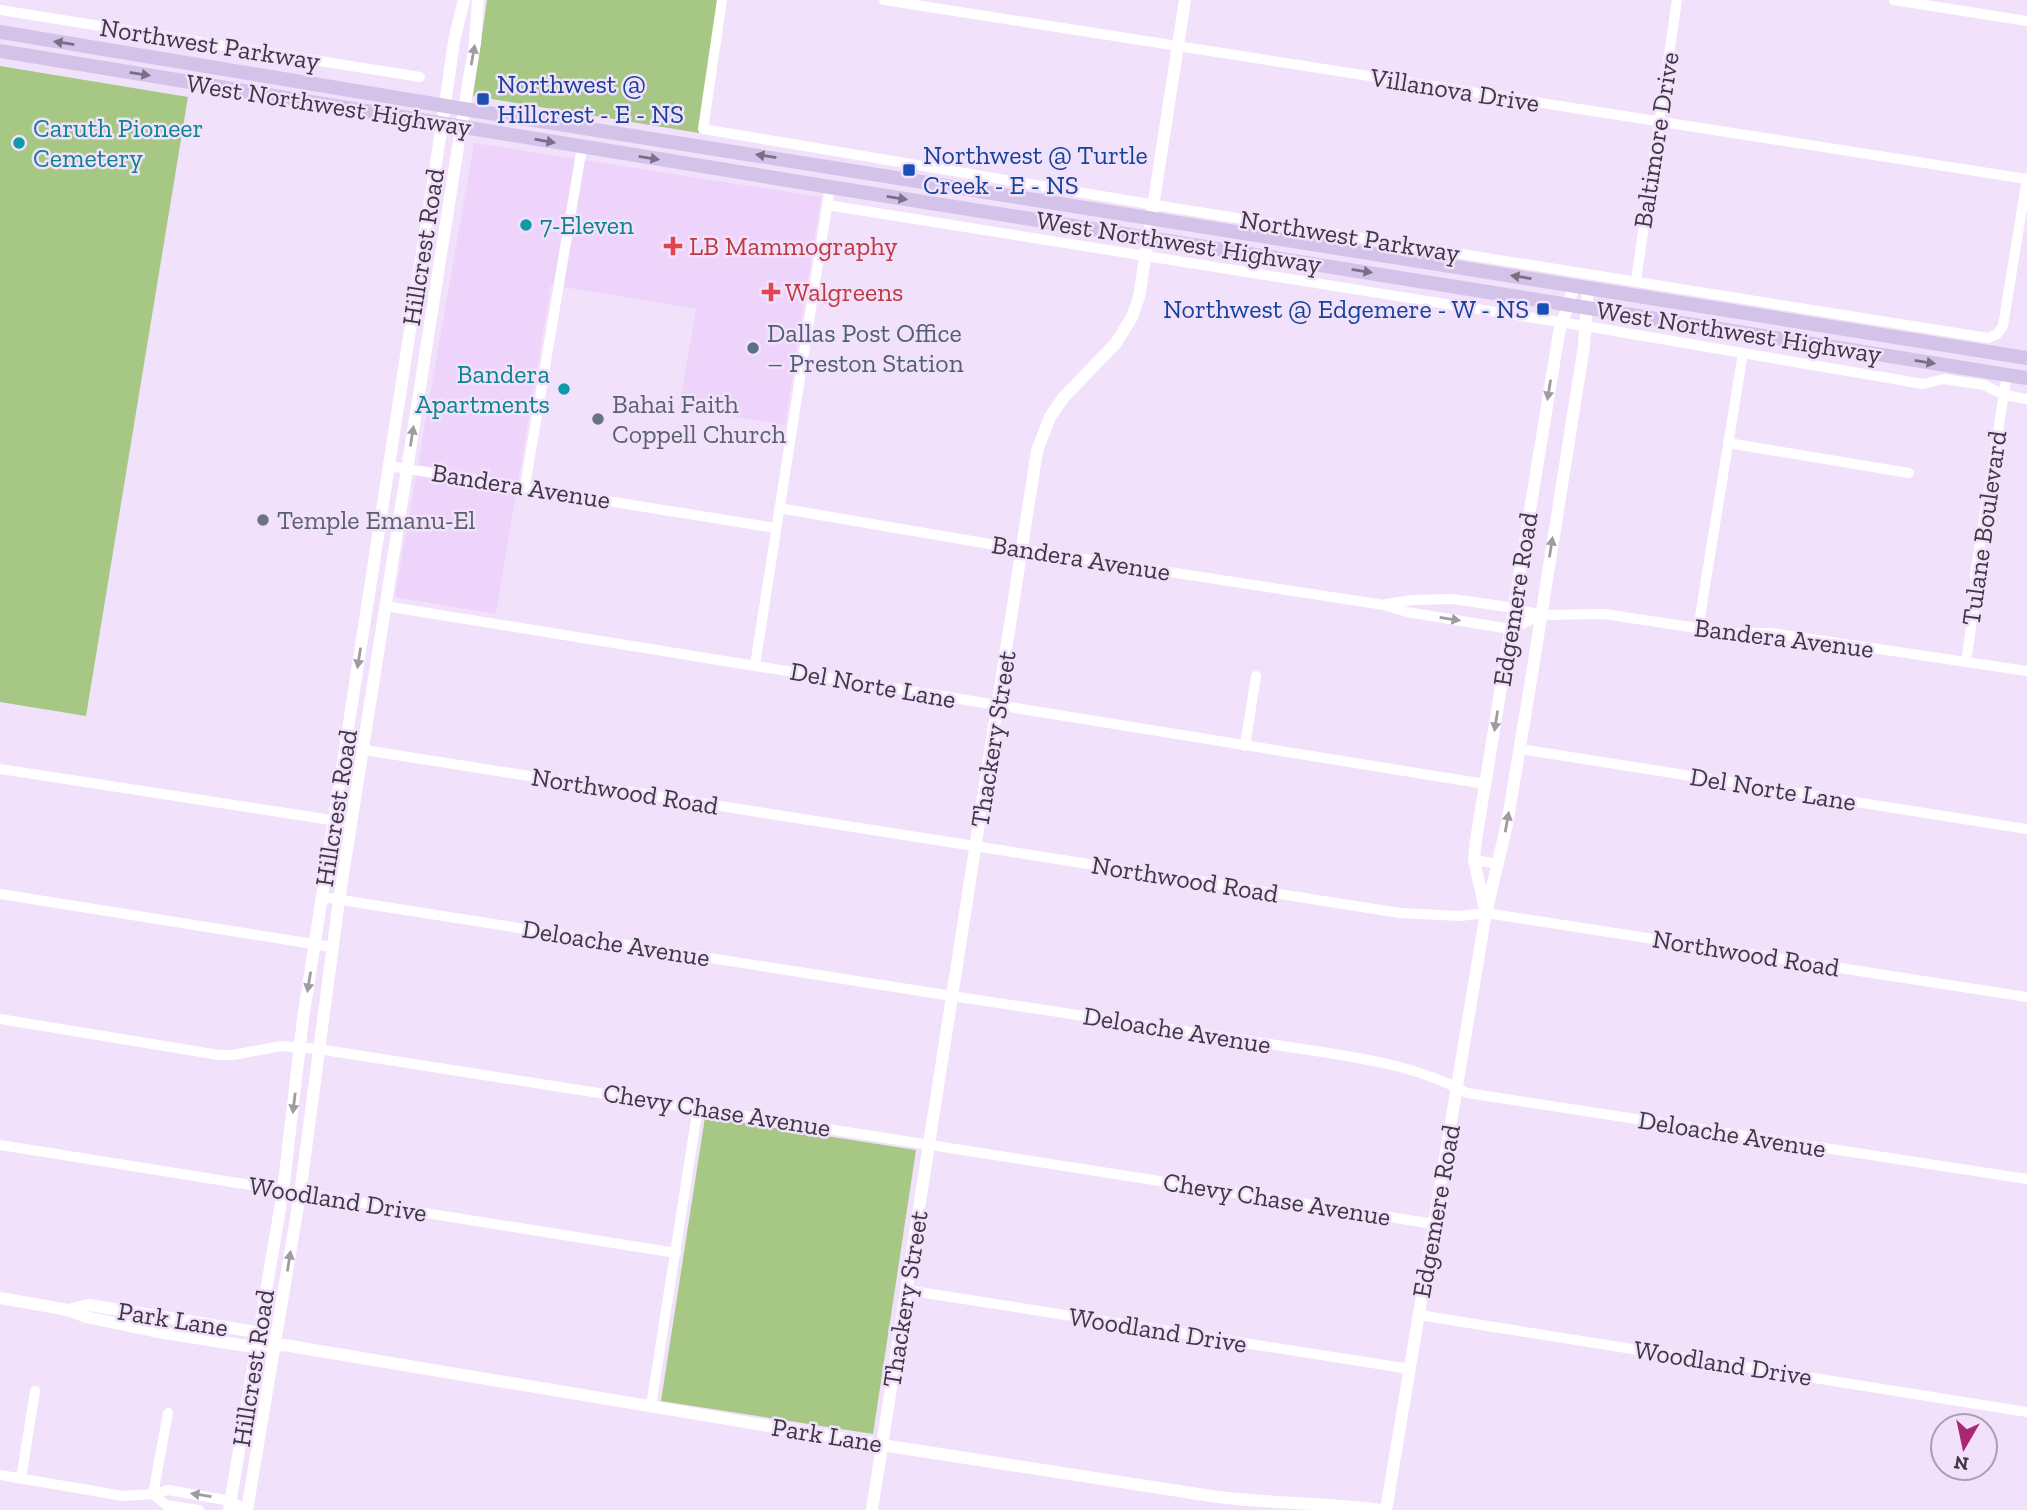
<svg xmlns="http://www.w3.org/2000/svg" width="2027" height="1510" font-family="'Zilla Slab',serif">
<rect width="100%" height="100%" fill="#f2e1fb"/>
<!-- built -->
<path fill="#eed4fb" d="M474 143 821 197 785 425 679 408 696 309 551 285 496 614 395 597Z"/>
<!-- green -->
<g fill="#a6c884">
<path d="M487 0H719L699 133 473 96Z"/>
<path d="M0 66 188 97 86 716 0 702Z"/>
<path d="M705 1117 916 1150 873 1434 661 1401Z"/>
</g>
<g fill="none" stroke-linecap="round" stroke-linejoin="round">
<!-- minor -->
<g stroke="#fff" stroke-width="10">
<path d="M722 0 703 129 1155 205 1988 338 1997 334 2003 326 2027 178"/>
<path d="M884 0 2027 179"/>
<path d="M1894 0 2027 21"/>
<path d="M0 10 420 77"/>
<path d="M827 205 1603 329 1923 384 1944 379 1984 385 2004 395 2027 399"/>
<path d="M1636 280 1677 0"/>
<path d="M1728 443 1909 473"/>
<path d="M389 466 776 528"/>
<path d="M525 486 582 147"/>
<path d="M779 508 1013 548 1384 605 1407 612 1498 627 1511 629 1541 615"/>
<path d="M1386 604 1413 600 1453 599 1514 608 1541 615 1604 614 1730 633H1771L2027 671"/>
<path d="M385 606 1485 784"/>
<path d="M1698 629 1743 353"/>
<path d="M1966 662 1976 593 1975 575 2007 375"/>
<path d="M755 665 830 187"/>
<path d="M1245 746 1256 676"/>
<path d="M345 747 1400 913 1460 916 1486 913 2027 997"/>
<path d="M1520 749 2027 829"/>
<path d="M0 769 351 823"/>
<path d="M1474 860 1499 864"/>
<path d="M0 894 332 947"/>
<path d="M322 897 952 996 1329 1053C1378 1061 1423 1069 1467 1093L2027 1179"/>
<path d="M0 1019 219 1055H233L281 1046 318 1049 1434 1224"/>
<path d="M0 1145 676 1253"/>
<path d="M906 1290 1410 1369"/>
<path d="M1419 1315 2027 1412"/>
<path d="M651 1406 698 1107"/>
<path d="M0 1475 123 1496 153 1494 168 1490 231 1501 247 1510"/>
<path d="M21 1479 35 1391"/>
<path d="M153 1494 168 1413"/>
<path d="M153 1494 166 1505 199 1510"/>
</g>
<!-- tertiary -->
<g stroke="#fff" stroke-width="12">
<path d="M445 105 454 41 464 0"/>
<path d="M464 109 475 43 478 0"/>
<path d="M1485 909 1474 860 1476 840 1559 333 1574 286"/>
<path d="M0 1298 68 1310 86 1317 158 1332 247 1346 284 1345 882 1445 1211 1496C1268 1504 1324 1502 1381 1510"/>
<path d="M68 1310 89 1305 250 1331 266 1340"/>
<path d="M872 1510 1037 451 1050 417 1063 398 1116 343 1132 317 1139 297 1185 0"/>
<path d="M1386 1510 1486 913 1507 824 1532 674 1584 346 1588 288"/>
</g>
<!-- secondary -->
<g stroke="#fff" stroke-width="12">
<path d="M229 1510 283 1191 303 1019 445 105"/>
<path d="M247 1510 300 1194 339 900 464 109"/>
</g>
<!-- primary -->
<g stroke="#d3c3e9" stroke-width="14">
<path d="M0 32 464 109 2027 358"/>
<path d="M0 51 830 187 2027 378"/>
</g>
</g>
<!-- one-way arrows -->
<defs><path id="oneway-solid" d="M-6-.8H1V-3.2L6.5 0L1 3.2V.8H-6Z" transform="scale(1.75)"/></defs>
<g fill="#7b6f86">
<use href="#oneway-solid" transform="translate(64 43) rotate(-171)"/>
<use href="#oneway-solid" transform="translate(140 74) rotate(9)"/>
<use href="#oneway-solid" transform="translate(545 141) rotate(10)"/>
<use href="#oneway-solid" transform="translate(766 156) rotate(-171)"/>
<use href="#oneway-solid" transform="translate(649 158) rotate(9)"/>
<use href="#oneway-solid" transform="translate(897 198) rotate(9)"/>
<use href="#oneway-solid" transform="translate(1362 271) rotate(9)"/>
<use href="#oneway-solid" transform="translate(1521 277) rotate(-171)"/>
<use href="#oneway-solid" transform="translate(1925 362) rotate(9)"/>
</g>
<g fill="#a09ba2">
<use href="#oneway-solid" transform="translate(473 55) rotate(-80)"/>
<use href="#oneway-solid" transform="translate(1549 390) rotate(99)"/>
<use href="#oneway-solid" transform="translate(412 436) rotate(-81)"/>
<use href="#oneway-solid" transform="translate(1551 547) rotate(-81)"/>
<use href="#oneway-solid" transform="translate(1450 619) rotate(9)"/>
<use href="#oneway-solid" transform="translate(359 658) rotate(99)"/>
<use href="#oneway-solid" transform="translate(1496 721) rotate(99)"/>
<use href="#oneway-solid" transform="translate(1507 822) rotate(-80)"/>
<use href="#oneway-solid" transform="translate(309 982) rotate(99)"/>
<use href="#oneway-solid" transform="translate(294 1103) rotate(97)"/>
<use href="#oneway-solid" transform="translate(289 1261) rotate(-81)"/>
<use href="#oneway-solid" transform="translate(201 1495) rotate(-171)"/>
</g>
<!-- markers -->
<g fill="#1a4fb4" stroke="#f2e1fb" stroke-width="2.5">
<rect x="476" y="92" width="14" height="14" rx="3.5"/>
<rect x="902" y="163" width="14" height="14" rx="3.5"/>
<rect x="1536" y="302" width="14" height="14" rx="3.5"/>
</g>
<g fill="#0f9aa8" stroke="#f2e1fb" stroke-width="2.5">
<circle cx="19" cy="143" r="7"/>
<circle cx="526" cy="225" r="7"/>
<circle cx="564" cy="389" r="7"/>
</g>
<g fill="#e0444e" stroke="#f2e1fb" stroke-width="2.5">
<path d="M669.5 235.5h7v7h7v7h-7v7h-7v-7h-7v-7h7z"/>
<path d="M767.5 281.5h7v7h7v7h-7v7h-7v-7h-7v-7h7z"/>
</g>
<circle fill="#5c6f8a" stroke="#f2e1fb" stroke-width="2.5" cx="753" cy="348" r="7"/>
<g fill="#6b7280" stroke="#f2e1fb" stroke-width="2.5">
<circle cx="598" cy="419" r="7"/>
<circle cx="263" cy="520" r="7"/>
</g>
<g text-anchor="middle" stroke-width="5" stroke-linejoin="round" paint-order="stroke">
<!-- street labels -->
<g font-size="26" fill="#403744" stroke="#f2e1fb">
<text transform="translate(210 44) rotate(9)" y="9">Northwest Parkway</text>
<text transform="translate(1455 90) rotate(9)" y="9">Villanova Drive</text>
<text transform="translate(329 105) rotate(9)" y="9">West Northwest Highway</text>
<text transform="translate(1656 140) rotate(-81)" y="9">Baltimore Drive</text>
<text transform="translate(1350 236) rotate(9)" y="9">Northwest Parkway</text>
<text transform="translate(1179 242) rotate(9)" y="9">West Northwest Highway</text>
<text transform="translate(423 247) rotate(-81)" y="9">Hillcrest Road</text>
<text transform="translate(1739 332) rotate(9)" y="9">West Northwest Highway</text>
<text transform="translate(521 486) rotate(9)" y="9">Bandera Avenue</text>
<text transform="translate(1984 528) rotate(-82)" y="9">Tulane Boulevard</text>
<text transform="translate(1081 558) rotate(9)" y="9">Bandera Avenue</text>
<text transform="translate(1515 599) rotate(-81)" y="9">Edgemere Road</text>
<text transform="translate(1784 638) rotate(7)" y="9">Bandera Avenue</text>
<text transform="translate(873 685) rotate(10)" y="9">Del Norte Lane</text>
<text transform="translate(993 739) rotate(-81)" y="9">Thackery Street</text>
<text transform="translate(1773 789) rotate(9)" y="9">Del Norte Lane</text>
<text transform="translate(625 791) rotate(9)" y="9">Northwood Road</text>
<text transform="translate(336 808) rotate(-81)" y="9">Hillcrest Road</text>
<text transform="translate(1185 879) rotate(9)" y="9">Northwood Road</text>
<text transform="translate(616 943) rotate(9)" y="9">Deloache Avenue</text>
<text transform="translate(1746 953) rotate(9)" y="9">Northwood Road</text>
<text transform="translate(1177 1030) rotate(9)" y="9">Deloache Avenue</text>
<text transform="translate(717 1110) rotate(9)" y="9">Chevy Chase Avenue</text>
<text transform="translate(1732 1134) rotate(9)" y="9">Deloache Avenue</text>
<text transform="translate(338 1199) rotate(9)" y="9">Woodland Drive</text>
<text transform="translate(1277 1199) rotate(9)" y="9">Chevy Chase Avenue</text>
<text transform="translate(1436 1211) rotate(-80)" y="9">Edgemere Road</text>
<text transform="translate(905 1299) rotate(-81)" y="9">Thackery Street</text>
<text transform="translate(173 1319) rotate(9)" y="9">Park Lane</text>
<text transform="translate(1158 1330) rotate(9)" y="9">Woodland Drive</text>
<text transform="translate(1723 1363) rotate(9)" y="9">Woodland Drive</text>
<text transform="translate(253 1368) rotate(-81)" y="9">Hillcrest Road</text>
<text transform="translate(827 1435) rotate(9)" y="9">Park Lane</text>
</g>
<!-- transit labels -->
<g font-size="26" fill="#164399" stroke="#f2e1fb" text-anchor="start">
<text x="497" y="93">Northwest @<tspan x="497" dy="30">Hillcrest - E - NS</tspan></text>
<text x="923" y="164">Northwest @ Turtle<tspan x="923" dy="30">Creek - E - NS</tspan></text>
<text x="1529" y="318" text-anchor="end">Northwest @ Edgemere - W - NS</text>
</g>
<!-- culture labels -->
<g font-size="26" fill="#0d838f" stroke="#f2e1fb" text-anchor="start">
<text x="33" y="137">Caruth Pioneer<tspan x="33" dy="30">Cemetery</tspan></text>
<text x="540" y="234">7-Eleven</text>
<text x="550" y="383" text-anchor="end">Bandera<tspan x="550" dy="30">Apartments</tspan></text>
</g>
<!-- health labels -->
<g font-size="26" fill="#be3a42" stroke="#f2e1fb" text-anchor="start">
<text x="689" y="255">LB Mammography</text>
<text x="785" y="301">Walgreens</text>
</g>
<!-- service labels -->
<g font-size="26" fill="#4e5e75" stroke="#f2e1fb" text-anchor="start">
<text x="767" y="342">Dallas Post Office<tspan x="767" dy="30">– Preston Station</tspan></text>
</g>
<!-- worship labels -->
<g font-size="26" fill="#5b616d" stroke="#f2e1fb" text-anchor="start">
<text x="612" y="413">Bahai Faith<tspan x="612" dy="30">Coppell Church</tspan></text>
<text x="277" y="529">Temple Emanu-El</text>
</g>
</g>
<!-- north arrow -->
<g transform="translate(1964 1447) rotate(189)"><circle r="33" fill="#f2e1fb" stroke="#ab9db2" stroke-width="2"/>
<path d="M0-5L12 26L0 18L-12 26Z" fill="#ab2771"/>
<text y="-10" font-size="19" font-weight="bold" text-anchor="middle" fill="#403744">N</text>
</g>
</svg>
